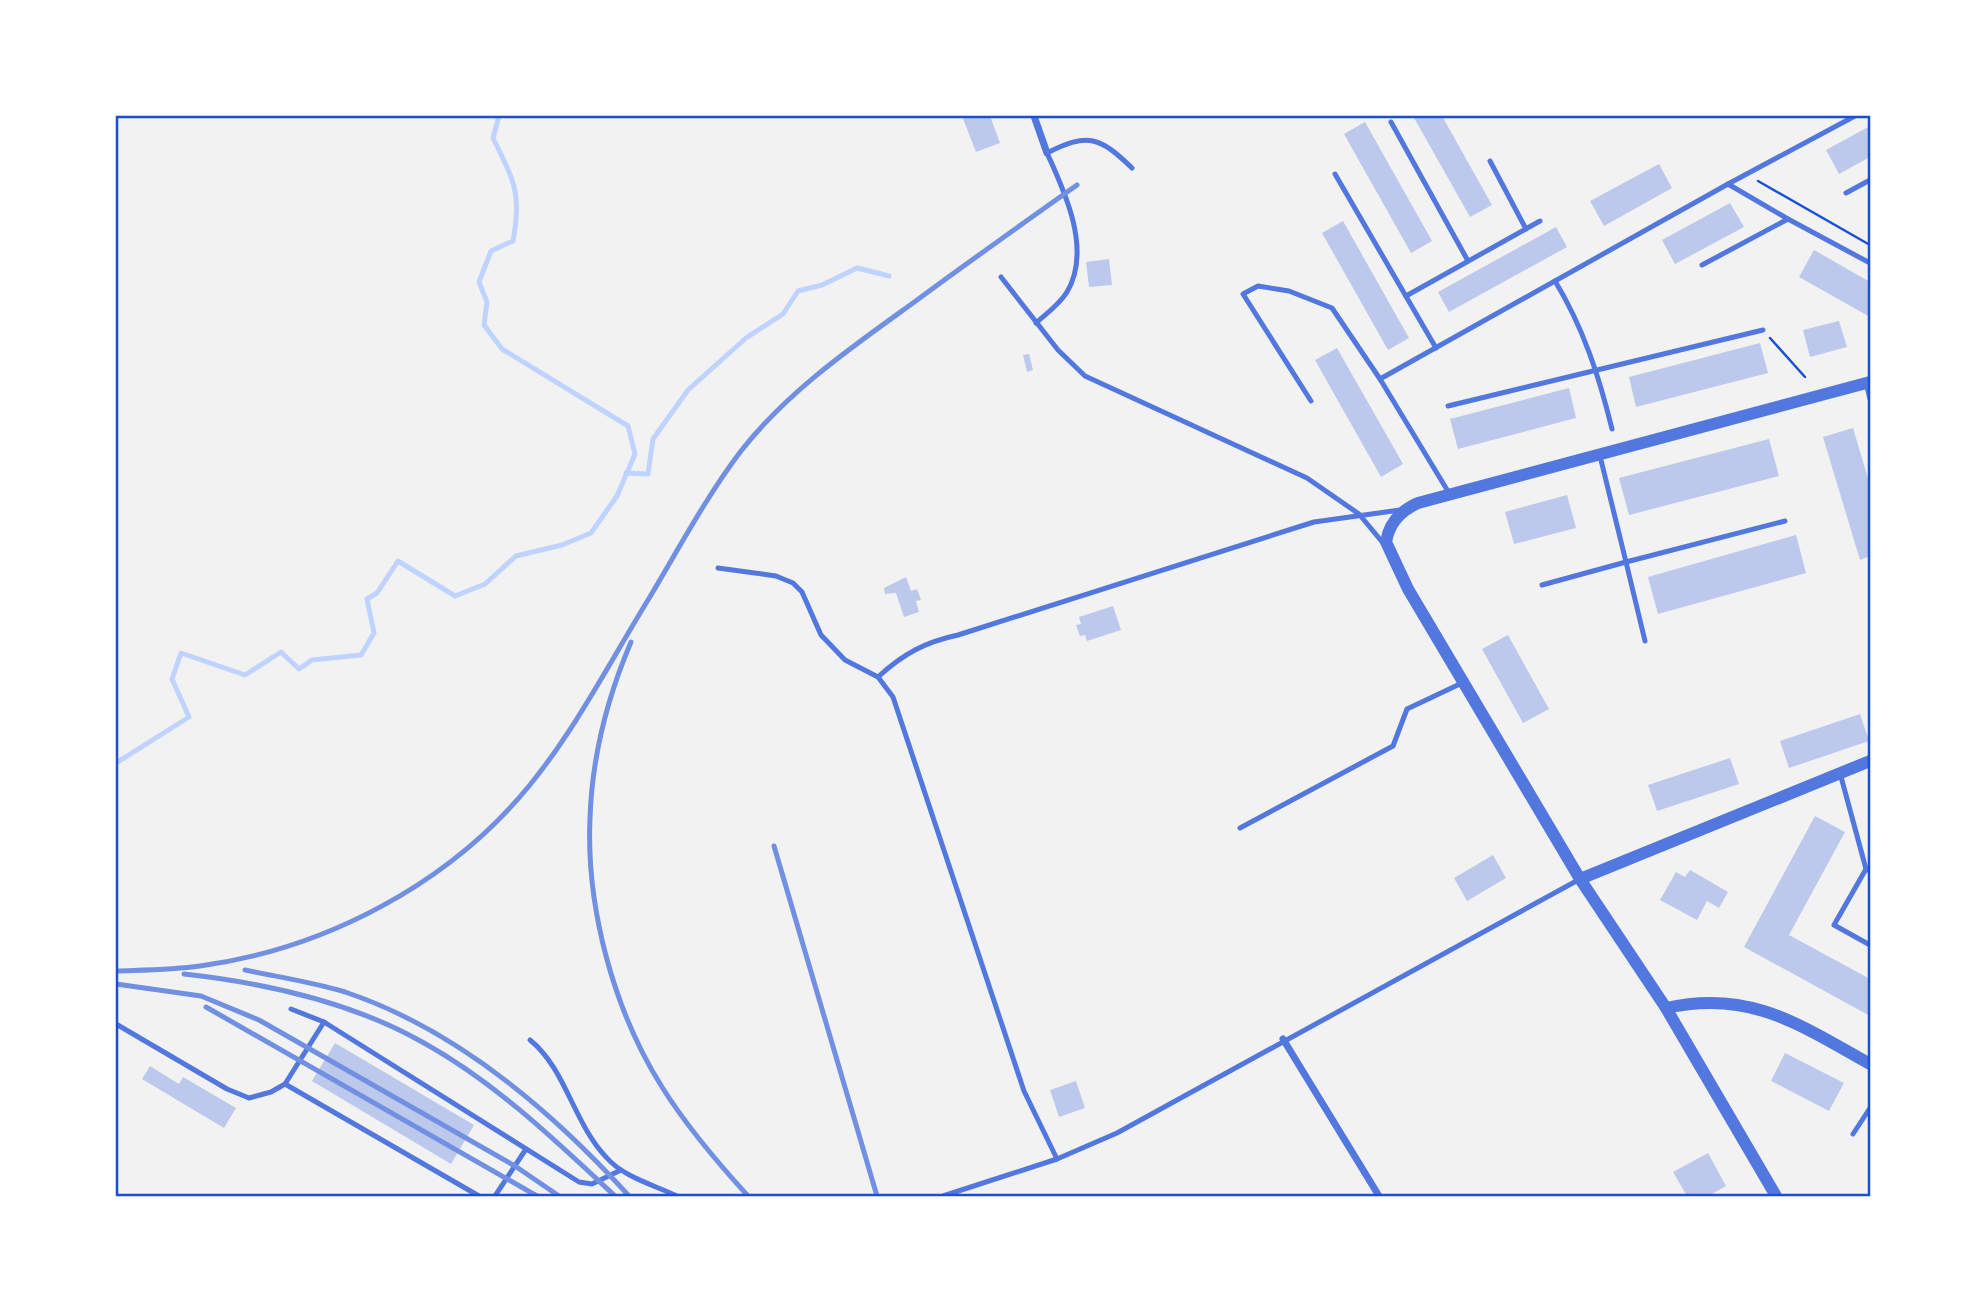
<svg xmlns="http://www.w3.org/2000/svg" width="1986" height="1312" font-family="'DM Sans',sans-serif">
<rect width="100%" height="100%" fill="#f2f2f2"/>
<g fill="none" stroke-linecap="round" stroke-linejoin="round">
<!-- stream -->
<g stroke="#bfd3fe" stroke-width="5">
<path d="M626 473 648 474 653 439 688 390 746 338 783 314 798 291 822 285 857 268 889 276"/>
<path d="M116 763 189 717 172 679 181 653 245 675 281 652 299 669 312 660 361 655 374 633 367 599 377 593 398 561 455 596 485 584 516 556 562 545 591 533 617 496 635 454 628 426 502 349 484 325 487 302 479 282 491 251 513 241C522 193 514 181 493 138L499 116"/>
</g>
</g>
<!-- building -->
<g fill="#bdc9ec">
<path d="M962 116H990L1000 143 976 152Z"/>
<path d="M1413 116H1442L1492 205 1470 217Z"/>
<path d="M1365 122 1432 241 1411 253 1344 134Z"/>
<path d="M1870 126V157L1839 174 1826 150Z"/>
<path d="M1659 164 1672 188 1604 226 1590 201Z"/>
<path d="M1730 203 1744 227 1675 264 1662 240Z"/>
<path d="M1343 221 1409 338 1388 350 1322 233Z"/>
<path d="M1556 227 1567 247 1449 312 1438 292Z"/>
<path d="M1814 250 1870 282V317L1799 277Z"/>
<path d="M1109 259 1112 285 1089 287 1086 262Z"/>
<path d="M1839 321 1847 347 1810 357 1803 330Z"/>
<path d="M1760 343 1768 373 1636 407 1629 377Z"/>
<path d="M1337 348 1403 464 1381 477 1315 360Z"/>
<path d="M1029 354 1033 370 1027 372 1023 355Z"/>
<path d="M1569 388 1576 418 1458 449 1450 419Z"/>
<path d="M1853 428 1870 485V556L1860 560 1823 437Z"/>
<path d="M1769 439 1779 476 1629 515 1619 478Z"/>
<path d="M1567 495 1576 528 1514 544 1505 512Z"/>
<path d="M1796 535 1806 573 1658 614 1648 577Z"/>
<path d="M906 577 911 591 917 589 921 600 916 601 919 612 904 617 896 593 885 594 884 588Z"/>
<path d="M1113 606 1121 630 1087 641 1085 635 1080 636 1076 625 1081 624 1079 617Z"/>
<path d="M1508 635 1549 709 1523 723 1482 649Z"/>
<path d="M1860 714 1869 741 1789 768 1780 741Z"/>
<path d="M1730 758 1739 784 1657 811 1648 785Z"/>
<path d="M1815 816 1845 832 1789 935 1870 979V1016L1744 947Z"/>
<path d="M1493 855 1506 878 1467 901 1454 878Z"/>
<path d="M1690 870 1728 892 1719 908 1707 901 1697 920 1660 900 1676 872 1685 877Z"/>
<path d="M335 1043 474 1125 451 1164 312 1081Z"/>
<path d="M1785 1053 1844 1083 1829 1111 1771 1081Z"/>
<path d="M150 1066 179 1084 183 1077 236 1108 224 1128 142 1079Z"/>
<path d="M1076 1081 1085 1108 1059 1117 1050 1090Z"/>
<path d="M1708 1153 1726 1186 1708 1196H1687L1673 1172Z"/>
</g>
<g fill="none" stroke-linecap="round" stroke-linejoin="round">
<!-- path -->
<g stroke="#1d4ed8" stroke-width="2.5">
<path d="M1758 181 1870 245"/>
<path d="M1770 338 1805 377"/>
</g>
<!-- service -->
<g stroke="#5277de" stroke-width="5">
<path d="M1391 122 1468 261"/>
<path d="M1490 161 1526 229"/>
<path d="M1335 174 1436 348"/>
<path d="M1728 184 1855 116"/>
<path d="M1846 193 1870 180"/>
<path d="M1702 265 1788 219 1870 263"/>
<path d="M1001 277 1058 350 1085 376 1307 478 1359 514 1383 543"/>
<path d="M1555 281C1583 327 1599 376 1612 429"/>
<path d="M1406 296 1540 221"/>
<path d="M1036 323C1047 313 1059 305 1067 292 1092 250 1065 192 1047 153 1088 132 1100 137 1132 168"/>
<path d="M1866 383 1870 399"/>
<path d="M1311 401 1243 294 1258 286 1289 291 1332 308 1380 379"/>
<path d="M1448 406 1763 330"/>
<path d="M1600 456 1626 562 1785 521"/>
<path d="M1449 493 1380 379 1728 184 1788 219"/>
<path d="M718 568 776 576 793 583 802 592 821 635 845 660 878 677 893 697 1024 1091 1057 1159"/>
<path d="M1542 585 1626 562 1645 641"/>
<path d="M878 677C903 654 925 642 958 635L1314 522 1400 510"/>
<path d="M1840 773 1866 869 1870 871"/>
<path d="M1240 828 1393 746 1407 709 1462 683"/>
<path d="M1866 869 1834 925 1870 945"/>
<path d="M291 1009 324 1022 579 1182 592 1184 621 1170"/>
<path d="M116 1024 227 1089 249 1098 271 1092 285 1084 324 1022"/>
<path d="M530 1040C566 1069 573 1122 606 1157 623 1177 654 1185 677 1196"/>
<path d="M285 1084 479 1196"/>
<path d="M1853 1134 1870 1108"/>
<path d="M495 1196 526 1149"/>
<path d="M943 1196 1057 1159 1117 1133 1580 879"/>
</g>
<!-- minor -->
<g stroke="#5277de" stroke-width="7">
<path d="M1034 116 1047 153"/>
<path d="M1283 1039 1379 1196"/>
</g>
<!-- tertiary -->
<g stroke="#5277de" stroke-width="12">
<path d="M1580 879 1870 761"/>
<path d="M1666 1008C1750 989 1800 1025 1870 1064"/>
<path d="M1776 1196 1666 1008 1580 879 1408 589 1386 542C1389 523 1400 511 1418 503L1870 382"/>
</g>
<!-- rail -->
<g stroke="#7290e2" stroke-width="5">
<path d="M631 642C608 696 592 758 590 818 586 908 614 1011 662 1087 687 1127 717 1162 748 1196"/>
<path d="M774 846 877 1196"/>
<path d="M245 970C278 977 312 982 345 992 456 1029 552 1111 629 1196"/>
<path d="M116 971C143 970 172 970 200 966 325 949 449 884 529 786 575 730 610 662 648 600 678 550 706 497 741 451 788 391 852 347 913 303 967 263 1022 224 1077 185"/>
<path d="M184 974C266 983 352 1002 424 1043 496 1083 556 1141 615 1196"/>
<path d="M116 984 201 996 259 1020 515 1166 559 1196"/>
<path d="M206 1007 537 1196"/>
</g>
</g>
<!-- border -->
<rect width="1986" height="1312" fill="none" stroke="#ffffff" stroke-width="234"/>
<rect x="117" y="117" width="1752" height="1078" fill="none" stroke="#1d4ed8" stroke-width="2.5"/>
</svg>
